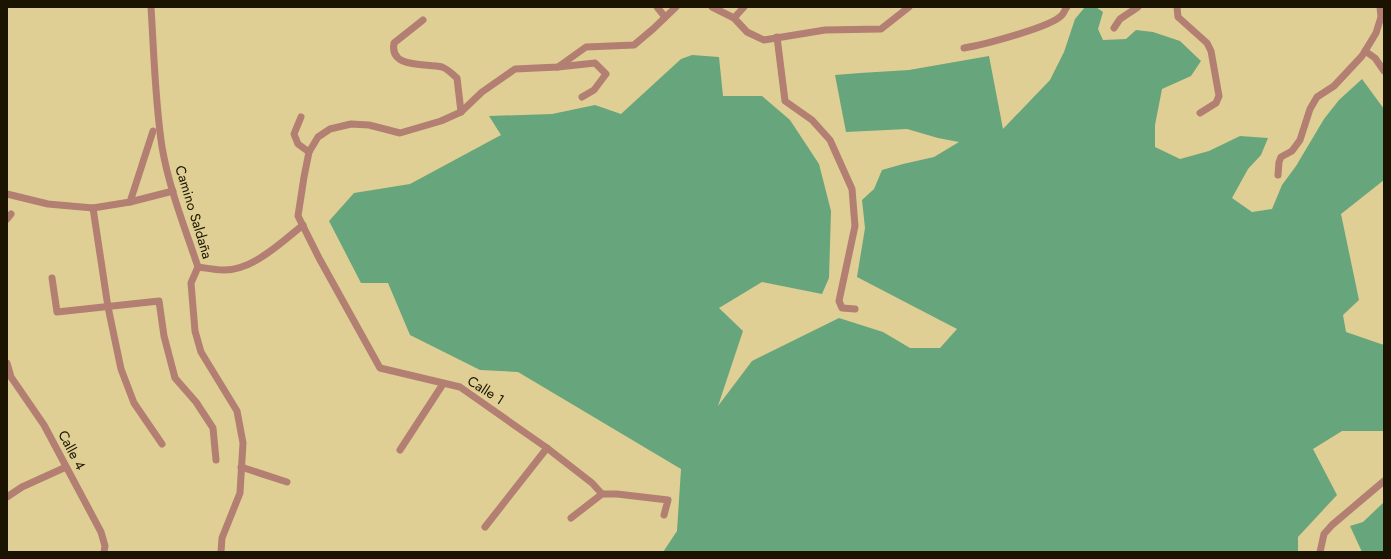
<svg xmlns="http://www.w3.org/2000/svg" width="1391" height="559" font-family="Jost,sans-serif">
<rect width="100%" height="100%" fill="#e0cf94"/>
<!-- forest -->
<g fill="#67a57c">
<path d="M1085 7H1096L1103 12 1098 29 1103 40 1126 39 1136 30 1153 32 1180 41 1201 61 1191 76 1162 89 1155 125V147L1180 159 1209 151 1240 136 1268 138 1261 155 1248 169 1232 198 1252 212 1272 209 1282 185 1296 166 1324 119 1339 100 1362 79 1384 109V180L1341 214 1359 300 1343 315 1346 332 1384 345V431H1342L1313 449 1337 495 1298 537V552H663L677 531 681 469 518 372 480 370 410 335 388 283H361L329 221 354 193 410 184 501 135 489 116 552 114 595 105 621 114 681 59 692 55 719 57 723 96H762L790 120 819 164 831 211 829 278 822 294 762 282 719 308 743 331 718 406 752 361 839 318 883 332 910 348H940L957 329 857 277 865 228 862 200 874 189 882 170 903 164 934 157 959 142 938 138 907 129 846 132 835 75 860 73 909 70 989 56 1003 129 1050 80 1064 52 1075 19Z"/>
<path d="M1384 502V552H1362L1350 526 1363 522Z"/>
</g>
<g fill="none" stroke-linecap="round" stroke-linejoin="round">
<!-- street -->
<g stroke="#b27f72" stroke-width="7">
<path d="M151 7C154 54 155 101 162 147 169 188 185 228 198 267L191 283 195 331 201 352 237 411 243 443 240 493 222 538 221 552"/>
<path d="M657 7 665 17"/>
<path d="M712 7 734 18 747 32 764 40 825 30 881 29 909 7"/>
<path d="M1177 7 1178 17 1207 43 1211 51 1219 96 1216 103 1200 113"/>
<path d="M734 18 744 7"/>
<path d="M423 20 394 43C389 69 426 63 442 67 448 69 453 75 457 78L461 112"/>
<path d="M1114 28 1120 19 1138 7"/>
<path d="M777 37 785 101 812 120 830 140 852 189 855 226 839 301 842 308 855 309"/>
<path d="M964 48C982 45 1052 27 1062 15 1064 13 1065 9 1067 7"/>
<path d="M1365 51 1375 58 1384 71"/>
<path d="M558 67 595 63 606 74 594 90 582 97"/>
<path d="M301 117 294 134 298 144 309 152"/>
<path d="M1278 175 1279 162 1281 157 1292 151 1300 140 1310 109 1317 97 1334 86 1362 56 1376 33 1381 17 1380 7"/>
<path d="M7 194 48 204 93 208 130 202 173 191"/>
<path d="M130 202 153 131"/>
<path d="M93 208 108 307 121 369 134 403 162 444"/>
<path d="M7 219 11 214"/>
<path d="M198 267C206 268 215 270 223 270 252 271 282 242 303 225"/>
<path d="M52 278 57 312 159 301 164 336 175 378 196 402 213 428 216 460"/>
<path d="M7 363 11 377 44 425 101 532 105 546 104 552"/>
<path d="M400 450 443 384"/>
<path d="M241 467 287 482"/>
<path d="M7 497 22 487 66 467"/>
<path d="M664 515 668 500 617 494H602L592 483 547 448 460 387 380 368 319 258 298 216 304 177 309 152 318 137 330 129 351 124 369 125 400 133 441 121 461 112 482 92 515 69 558 67 586 47 634 45 653 29 676 7"/>
<path d="M571 518 602 494"/>
<path d="M485 527 547 448"/>
<path d="M1320 552 1324 534 1332 525 1384 481"/>
</g>
</g>
<g text-anchor="middle" stroke-width="4" stroke-linejoin="round" paint-order="stroke">
<!-- street labels -->
<g font-size="14" fill="#191300" stroke="#e0cf94">
<text transform="translate(194 212) rotate(73)" y="5">Camino Saldaña</text>
<text transform="translate(486 390) rotate(33)" y="5">Calle 1</text>
<text transform="translate(72 450) rotate(62)" y="5">Calle 4</text>
</g>
</g>
<!-- border -->
<rect width="1391" height="559" fill="none" stroke="#191300" stroke-width="16"/>
</svg>
